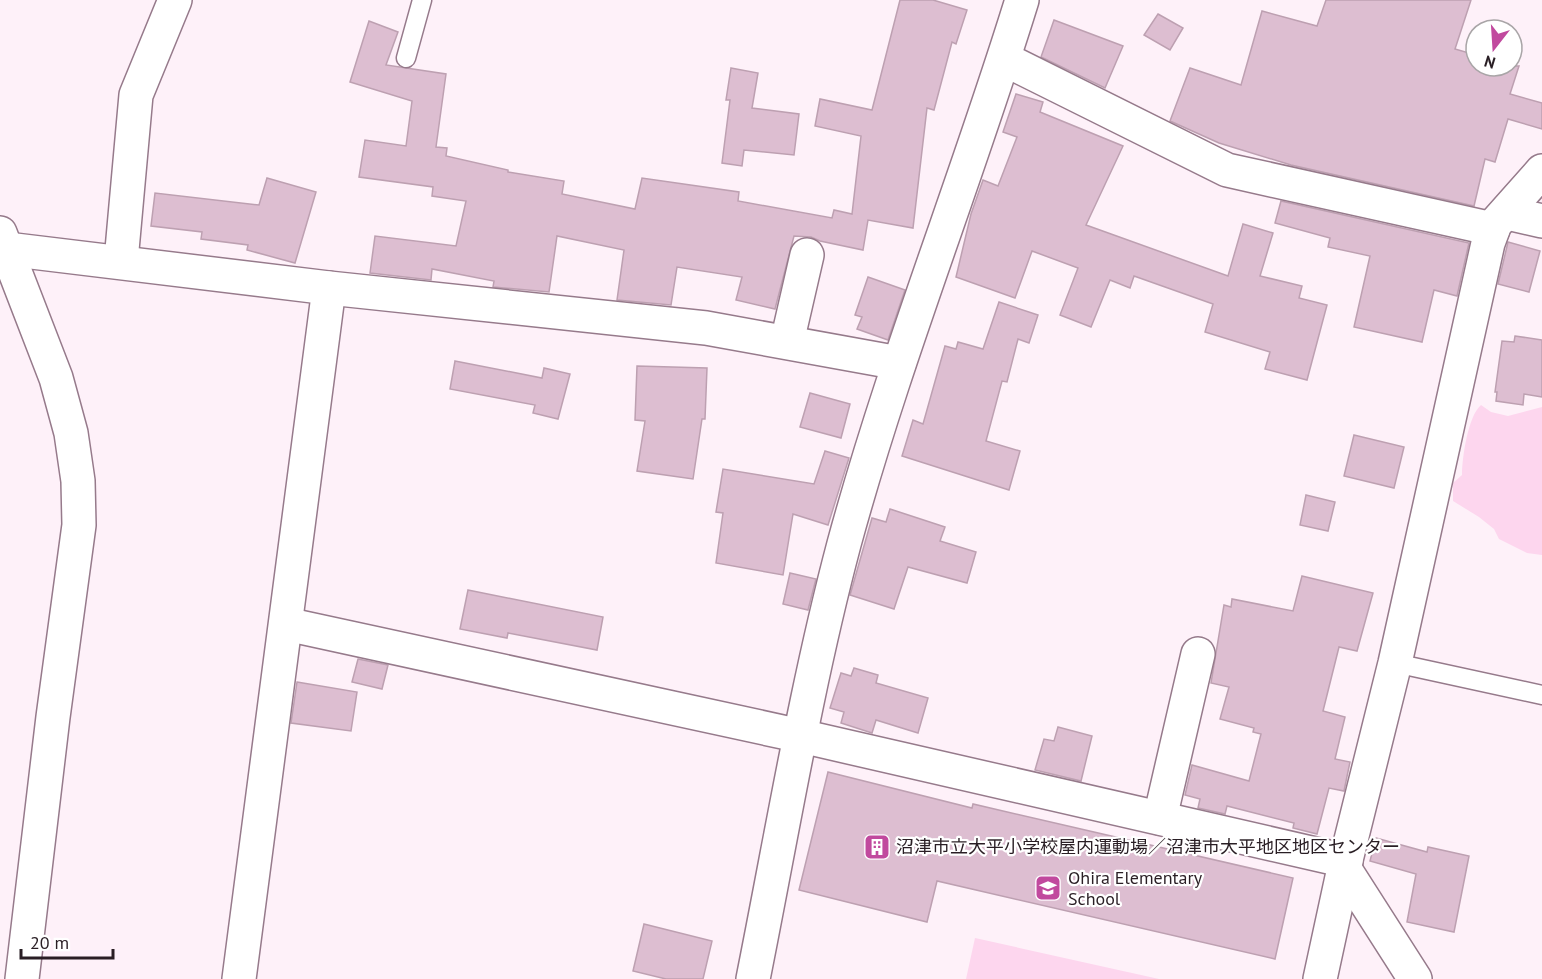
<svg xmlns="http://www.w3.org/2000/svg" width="1542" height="979" font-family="'PT Sans','Noto Sans JP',sans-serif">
<rect width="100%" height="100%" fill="#fef1f9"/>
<!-- green -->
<g fill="#fdd6ee">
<path d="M1481 405 1491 412 1508 416 1542 407V555L1527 553 1499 539 1494 529 1479 517 1453 501V483L1462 475C1462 458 1468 416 1481 405Z"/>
<path d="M975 938 1159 979H966Z"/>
</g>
<!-- building -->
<g fill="#ddbed1" stroke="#bda0b1" stroke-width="1.5">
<path d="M900 0H933L967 10 956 44 952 42 934 110 927 108 913 228 868 220 863 250 820 241 811 237 794 236 775 309 736 300 742 277 677 267 671 305 617 300 624 250 557 236 549 292 493 287 494 281 432 269 431 280 370 273 375 236 456 246 466 201 432 196 433 187 359 177 365 140 406 146 412 101 350 82 369 21 398 32 386 65 446 74 436 147 447 148 446 156 508 170V172L564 181 562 194 635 209 642 178 739 192 738 201 832 218 834 210 852 214 861 136 815 126 820 99 872 110Z"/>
<path d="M1326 0H1471L1455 49 1476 55V66H1519L1510 94 1542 103V129L1508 119 1495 162 1485 159 1474 206 1291 165 1219 143 1170 121 1190 68 1241 85 1262 11 1317 26Z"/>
<path d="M1158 14 1183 28 1170 50 1144 35Z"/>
<path d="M1054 20 1123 46 1105 88 1041 57Z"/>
<path d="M731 68 758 73 752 108 799 114 794 155 744 150 742 166 722 163 730 100H726Z"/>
<path d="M1016 94 1043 102 1040 112 1123 146 1086 225 1228 276 1243 224 1273 233 1260 276 1302 286 1299 298 1327 305 1307 380 1265 369 1270 352 1205 332 1213 304 1134 276 1130 288 1110 280 1091 327 1060 315 1078 268 1032 251 1015 298 956 277 971 214 983 180 998 186 1017 137 1003 132Z"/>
<path d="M267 178 316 192 295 263 247 250 248 245 201 239 202 232 151 226 155 193 259 205Z"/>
<path d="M1281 201 1469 243 1457 296 1434 290 1422 342 1354 327 1370 256 1328 247 1330 238 1275 223Z"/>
<path d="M1508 242 1540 251 1529 292 1498 284Z"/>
<path d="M868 277 905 290 888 340 857 329 862 317 855 315Z"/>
<path d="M999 302 1038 315 1029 343 1018 339 1007 382 1002 381 986 441 1020 451 1009 490 902 456 913 420 923 424 945 346 956 349 958 342 983 349Z"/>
<path d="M1515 336 1542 340V397L1524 394 1523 405 1496 401 1497 392H1495L1502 341 1514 342Z"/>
<path d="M455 361 542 378 544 368 570 374 558 419 533 413 535 405 450 389Z"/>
<path d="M637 366 707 368 705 419H702L693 479 637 471 645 421 635 420Z"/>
<path d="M810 393 850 404 841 438 800 427Z"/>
<path d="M1354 435 1404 447 1394 488 1344 476Z"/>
<path d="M825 451 849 458 828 525 793 514 783 575 716 563 723 513 716 512 723 469 814 484Z"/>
<path d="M1306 495 1335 502 1328 531 1300 525Z"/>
<path d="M890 509 945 527 940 541 976 552 967 583 908 567 894 609 850 595 872 518 886 522Z"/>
<path d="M790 573 816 579 808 610 783 604Z"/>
<path d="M1302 576 1373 593 1357 651 1339 647 1323 711 1345 717 1335 759 1350 762 1344 791 1329 788 1317 834 1293 828 1294 823 1227 806 1225 814 1198 808 1200 799 1185 795 1192 765 1249 781 1261 734 1253 732 1254 728 1220 719 1229 687 1211 683 1224 605 1231 607 1232 599 1293 611Z"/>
<path d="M468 590 603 617 597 650 508 633 507 638 460 629Z"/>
<path d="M358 659 388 665 382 689 352 682Z"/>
<path d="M854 668 878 675 876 683 928 698 918 733 876 720 872 733 841 723 844 712 830 708 841 673 851 676Z"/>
<path d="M297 682 357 692 351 731 291 723Z"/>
<path d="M1058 727 1092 736 1081 781 1035 770 1044 739 1054 741Z"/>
<path d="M828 772 972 808 973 804 1293 878 1275 959 937 881 927 922 799 890Z"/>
<path d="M1376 838 1427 852 1428 847 1469 856 1454 932 1407 922 1416 874 1370 861Z"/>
<path d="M644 924 712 941 703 979H666L633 971Z"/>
</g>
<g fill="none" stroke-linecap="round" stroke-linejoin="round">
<!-- lane casing -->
<g stroke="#967a8b" stroke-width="21">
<g id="lane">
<path d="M406 58 422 0"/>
<path d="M1395 663 1542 695"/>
</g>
</g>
<!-- street casing -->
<g stroke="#967a8b" stroke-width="36">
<g id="street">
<path d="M1004 59 1227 170 1493 229"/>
<path d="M1507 213 1542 221"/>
<path d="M0 233 56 378 71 433 78 481 79 525 53 717 22 979"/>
<path d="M7 249 329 288 706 328 899 363"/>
<path d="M121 261 136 95 175 0"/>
<path d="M787 342 807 255"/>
<path d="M286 624 801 736 1346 861"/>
<path d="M1160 818 1198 654"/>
<path d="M1344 868 1415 979"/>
<path d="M239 979 329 288"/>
<path d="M753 979C782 834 806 687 844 544 894 360 966 182 1022 0"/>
<path d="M1320 979 1344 868 1395 663 1488 243 1495 224 1542 171"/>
</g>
</g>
<!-- lane -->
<use href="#lane" stroke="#fff" stroke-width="18"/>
<!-- street -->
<use href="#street" stroke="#fff" stroke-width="33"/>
</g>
<!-- icons -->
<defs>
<g id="building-square" transform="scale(1.35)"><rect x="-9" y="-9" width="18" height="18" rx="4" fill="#c1499e" stroke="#fff"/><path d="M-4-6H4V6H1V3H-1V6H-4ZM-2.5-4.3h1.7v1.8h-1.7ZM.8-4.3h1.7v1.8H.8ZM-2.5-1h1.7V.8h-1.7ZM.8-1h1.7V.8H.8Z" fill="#fff"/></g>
<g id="school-square" transform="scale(1.35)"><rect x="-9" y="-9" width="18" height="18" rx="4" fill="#c1499e" stroke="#fff"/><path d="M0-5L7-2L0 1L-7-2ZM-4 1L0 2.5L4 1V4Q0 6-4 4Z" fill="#fff"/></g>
</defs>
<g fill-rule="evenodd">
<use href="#building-square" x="877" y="847"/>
<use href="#school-square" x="1048" y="888"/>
</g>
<g text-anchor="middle" stroke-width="4.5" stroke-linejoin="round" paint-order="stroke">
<!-- poi labels -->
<g font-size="18" fill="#291e24" stroke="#fff" text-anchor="start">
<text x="896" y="853">沼津市立大平小学校屋内運動場／沼津市大平地区地区センター</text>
<text x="1068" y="884">Ohira Elementary<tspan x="1068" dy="21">School</tspan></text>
</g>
</g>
<!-- north arrow -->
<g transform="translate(1494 48) rotate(197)"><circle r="28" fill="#ffffff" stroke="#a9a5a7" stroke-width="1.5"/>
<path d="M0-4.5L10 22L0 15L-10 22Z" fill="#c1499e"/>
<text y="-9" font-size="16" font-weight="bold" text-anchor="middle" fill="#291e24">N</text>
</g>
<!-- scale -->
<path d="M21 949v9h92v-9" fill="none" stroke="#291e24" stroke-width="3"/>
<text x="30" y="949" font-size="18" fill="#291e24" stroke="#ffffff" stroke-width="4.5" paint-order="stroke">20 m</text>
</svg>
